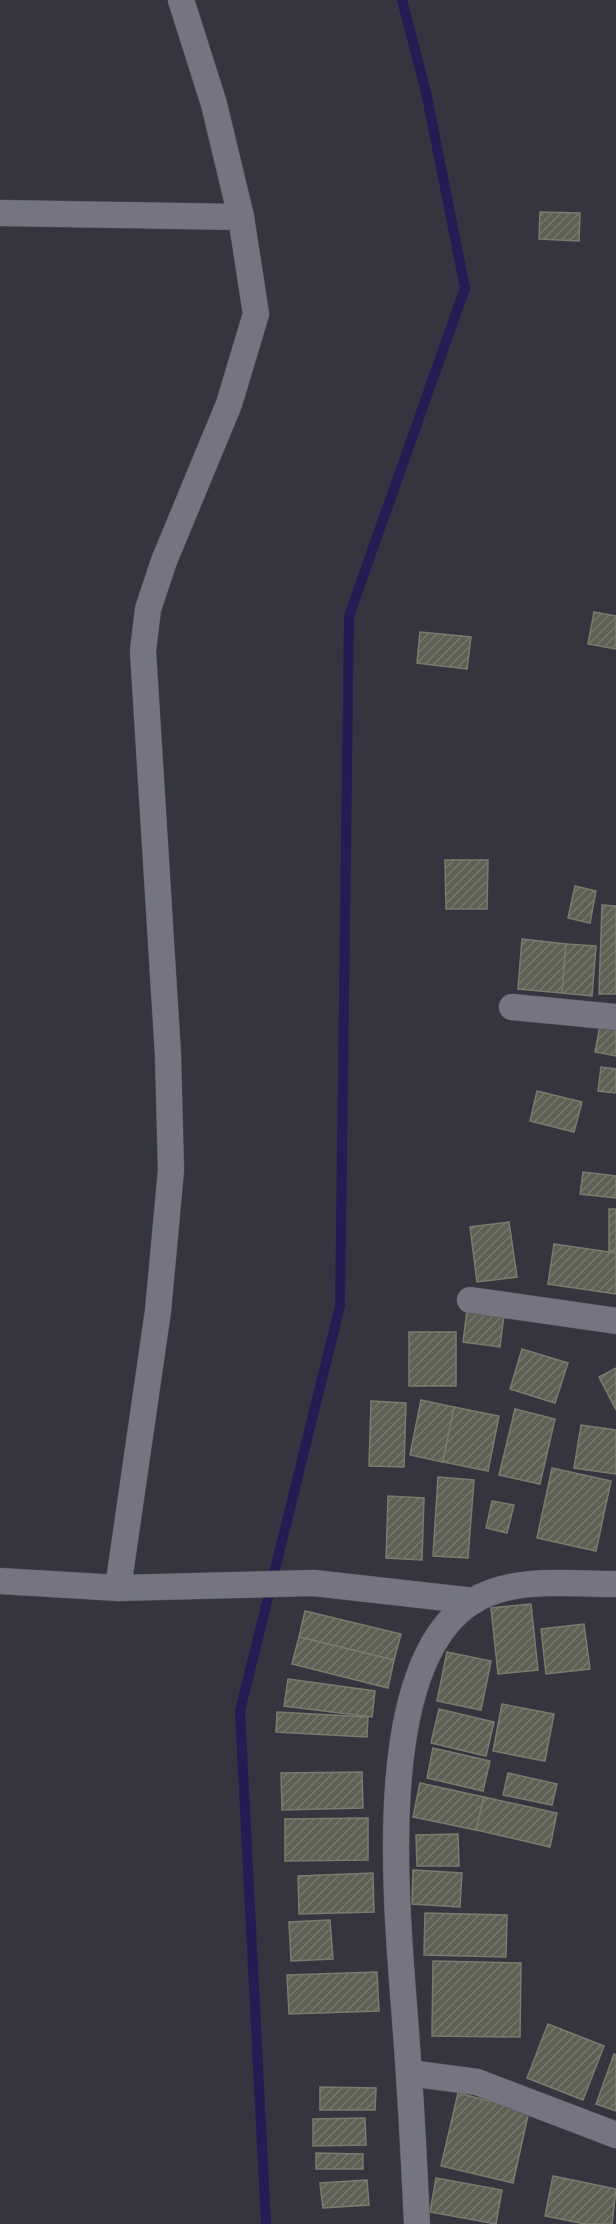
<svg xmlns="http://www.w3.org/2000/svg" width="616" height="2224" font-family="'Titillium Web',sans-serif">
<defs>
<pattern id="building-hatch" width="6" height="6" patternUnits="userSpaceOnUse" patternTransform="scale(1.5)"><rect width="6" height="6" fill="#5f5f53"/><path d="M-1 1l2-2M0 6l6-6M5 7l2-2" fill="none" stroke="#76776d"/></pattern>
</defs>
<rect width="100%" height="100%" fill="#353540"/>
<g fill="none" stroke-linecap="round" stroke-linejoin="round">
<!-- stream -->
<path stroke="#241c54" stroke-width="10" d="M266 2224 240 1711 340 1306 349 616 465 288 426 92 402 0"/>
</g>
<!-- building -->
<g fill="url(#building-hatch)" stroke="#7b7b6e" stroke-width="1.5">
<path d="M540 212 580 213 579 241 539 239Z"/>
<path d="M594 612 616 616V649L588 644Z"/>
<path d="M420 632 471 637 467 669 417 663Z"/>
<path d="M445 860H488L487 909H446Z"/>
<path d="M575 886 596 891 590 923 568 918Z"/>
<path d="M602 905 616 906V994H599Z"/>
<path d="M522 939 566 944 562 993 518 989Z"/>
<path d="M566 944 596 946 592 996 562 993Z"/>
<path d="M601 1020 616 1022V1056L595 1052Z"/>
<path d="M601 1067 616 1069V1093L598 1091Z"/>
<path d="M537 1091 582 1102 574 1132 530 1121Z"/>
<path d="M583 1172 616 1176V1198L580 1194Z"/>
<rect x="609" y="1209" width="7" height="42"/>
<path d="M509 1222 517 1277 477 1282 470 1227Z"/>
<path d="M554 1244 616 1253V1294L548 1284Z"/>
<path d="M467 1310 504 1315 500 1347 463 1342Z"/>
<rect x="409" y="1332" width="47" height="54"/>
<path d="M522 1349 568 1363 555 1403 510 1389Z"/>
<path d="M616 1368V1410L599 1377Z"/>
<path d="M421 1400 454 1407 443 1462 410 1455Z"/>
<path d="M371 1401 406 1403 404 1467 369 1466Z"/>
<path d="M454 1407 499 1416 488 1471 443 1462Z"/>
<path d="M515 1409 555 1419 540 1484 499 1475Z"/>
<path d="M581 1425 616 1430V1474L574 1468Z"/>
<path d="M552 1468 611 1481 596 1551 537 1538Z"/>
<path d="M438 1477 474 1480 468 1558 433 1556Z"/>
<path d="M388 1496 424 1498 422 1560 386 1558Z"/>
<path d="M492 1501 514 1505 507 1533 486 1528Z"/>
<path d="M531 1604 538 1670 498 1674 491 1608Z"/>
<path d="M305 1611 401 1634 394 1660 299 1637Z"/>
<path d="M584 1624 590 1669 546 1674 541 1629Z"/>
<path d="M299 1637 394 1660 388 1688 292 1664Z"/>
<path d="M447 1652 491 1661 481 1710 437 1701Z"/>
<path d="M288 1679 375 1691 372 1717 284 1706Z"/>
<path d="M502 1704 554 1714 545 1761 493 1751Z"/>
<path d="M439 1709 494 1722 486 1756 431 1743Z"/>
<path d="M277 1712 368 1717 367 1737 276 1732Z"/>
<path d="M433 1748 490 1761 483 1791 427 1778Z"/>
<path d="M362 1772 363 1808 282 1810 281 1773Z"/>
<path d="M508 1773 557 1784 552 1805 503 1795Z"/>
<path d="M420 1783 484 1797 476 1830 413 1817Z"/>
<path d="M484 1797 557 1813 550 1847 476 1830Z"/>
<path d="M368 1818V1860L285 1861V1819Z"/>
<path d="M458 1834 459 1866H417L416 1835Z"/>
<path d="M413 1870 462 1873 460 1907 412 1904Z"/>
<path d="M373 1873 374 1912 299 1914 298 1876Z"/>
<path d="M425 1913 507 1915 506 1957 424 1955Z"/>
<path d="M330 1920 333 1959 291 1961 289 1922Z"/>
<path d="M433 1961 521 1963 520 2037 432 2036Z"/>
<path d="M377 1972 379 2011 289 2014 287 1975Z"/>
<path d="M548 2024 604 2046 583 2100 527 2078Z"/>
<path d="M614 2054 616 2055V2111L596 2104Z"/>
<path d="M320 2087 376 2088 375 2110H320Z"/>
<path d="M458 2093 529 2111 513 2183 441 2166Z"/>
<path d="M365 2118 366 2145 313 2146V2119Z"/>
<path d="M316 2153 363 2154V2169H316Z"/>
<path d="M553 2176 616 2189 612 2224H585L545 2216Z"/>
<path d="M436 2178 502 2190 496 2224 430 2212Z"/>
<path d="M367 2180 369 2205 323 2208 320 2183Z"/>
</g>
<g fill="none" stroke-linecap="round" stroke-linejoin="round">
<!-- minor casing -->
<g stroke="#50515a" stroke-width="27">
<g id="minor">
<path d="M0 213 241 217"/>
<path d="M512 1007 616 1017"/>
<path d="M470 1300 616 1321"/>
<path d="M0 1581 118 1588 314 1583 474 1601"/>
<path d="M118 1588 158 1311 171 1170 168 1055 143 651 148 609 164 561 229 404 256 314 241 217 214 104 181 0"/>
<path d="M409 2073 477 2082 616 2135"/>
<path d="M417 2224C414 2160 411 2097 406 2033 399 1926 367 1667 473 1601 514 1576 571 1584 616 1584"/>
</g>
</g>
<!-- minor -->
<use href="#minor" stroke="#747581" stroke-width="26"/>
</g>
</svg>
